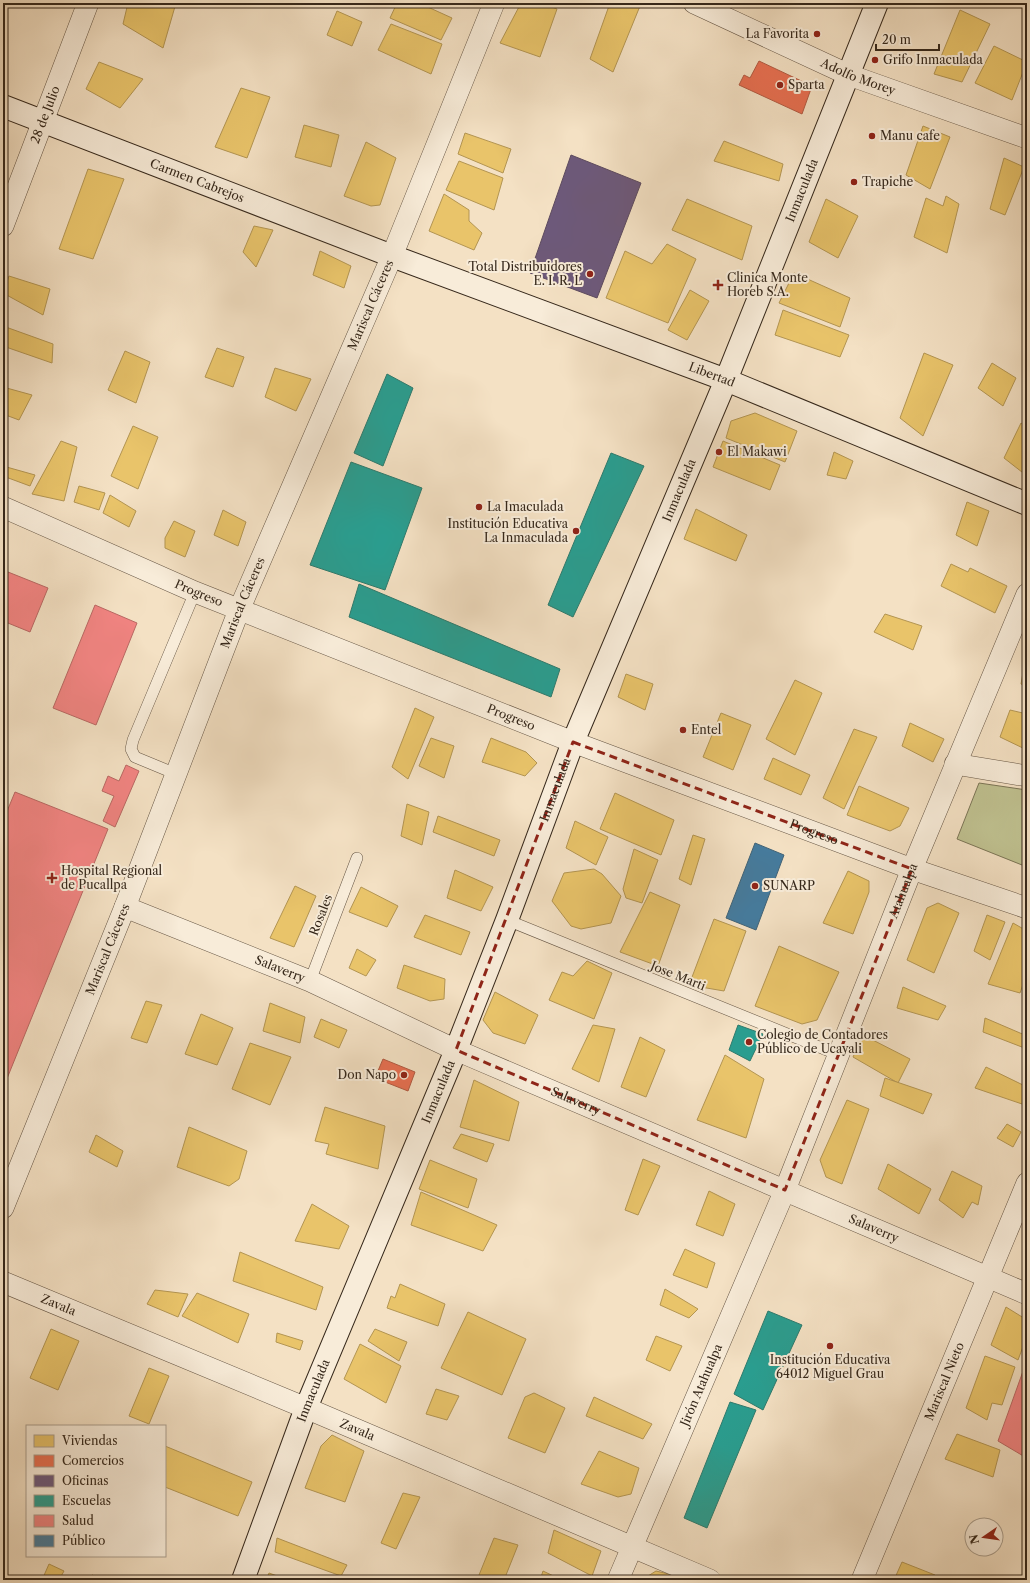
<svg xmlns="http://www.w3.org/2000/svg" width="1030" height="1583" font-family="'Libre Caslon Text',serif">
<rect width="100%" height="100%" fill="#f4e1c4"/>
<filter id="stains"><feTurbulence type="fractalNoise" baseFrequency=".005" numOctaves="4"/><feColorMatrix values="0 0 0 0 .2 0 0 0 0 .09 0 0 0 0 .02 0 0 0 .5 -.17"/></filter>
<radialGradient id="worn" r=".72"><stop offset=".6" stop-color="#630" stop-opacity="0"/><stop offset="1" stop-color="#630" stop-opacity=".3"/></radialGradient>
<!-- green -->
<path fill="#c0c291" stroke="#7b7556" d="M979 783 1027 790V867L957 839Z"/>
<!-- homes -->
<g fill="#e9c46a" stroke="#b39552">
<path d="M128 3H176L163 48 123 24Z"/>
<path d="M397 3H419L452 18 441 40 390 18Z"/>
<path d="M521 3H541L557 9 540 57 500 43Z"/>
<path d="M610 3H634L640 6 613 72 590 59Z"/>
<path d="M960 10 990 24 962 82 934 74Z"/>
<path d="M337 11 362 22 352 46 327 35Z"/>
<path d="M391 24 442 44 431 74 378 50Z"/>
<path d="M994 46 1027 62 1012 100 975 83Z"/>
<path d="M99 62 143 79 120 108 86 89Z"/>
<path d="M241 88 270 97 247 158 215 147Z"/>
<path d="M304 125 339 135 331 167 295 157Z"/>
<path d="M923 126 950 137 930 189 906 175Z"/>
<path d="M465 133 511 149 503 173 458 154Z"/>
<path d="M724 141 783 164 779 181 714 161Z"/>
<path d="M366 142 396 158 380 205 371 206 344 196Z"/>
<path d="M1004 158 1024 167 1005 215 990 209Z"/>
<path d="M459 161 503 178 494 210 446 190Z"/>
<path d="M88 169 124 179 93 259 59 249Z"/>
<path d="M444 194 469 210V221L482 233 474 250 429 231Z"/>
<path d="M946 196 959 204 947 253 914 237 926 198 943 206Z"/>
<path d="M687 199 752 226 742 260 672 230Z"/>
<path d="M826 199 858 216 838 258 809 242Z"/>
<path d="M254 226 273 230 256 267 243 252Z"/>
<path d="M667 244 696 259 668 323 606 298 625 251 652 264Z"/>
<path d="M320 251 351 266 344 288 313 275Z"/>
<path d="M794 273 850 298 840 327 779 303Z"/>
<path d="M9 276 50 289 43 315 3 293Z"/>
<path d="M690 290 709 301 687 340 668 330Z"/>
<path d="M783 310 849 335 840 357 775 335Z"/>
<path d="M3 326 53 344 52 363 3 346Z"/>
<path d="M217 348 244 357 233 387 205 377Z"/>
<path d="M125 351 150 362 136 403 108 390Z"/>
<path d="M924 353 953 365 923 436 900 418Z"/>
<path d="M992 363 1016 378 1003 406 978 388Z"/>
<path d="M275 368 311 379 296 411 265 397Z"/>
<path d="M3 387 32 395 19 420 3 414Z"/>
<path d="M755 413 797 431 785 462 726 438 731 421Z"/>
<path d="M1021 423 1027 427V476L1004 458Z"/>
<path d="M133 426 158 437 138 489 111 476Z"/>
<path d="M61 441 77 447 64 501 32 494Z"/>
<path d="M723 441 780 465 770 490 713 467Z"/>
<path d="M834 452 853 461 846 479 827 475Z"/>
<path d="M3 466 35 475 30 486 3 476Z"/>
<path d="M79 486 105 493 99 510 74 502Z"/>
<path d="M110 495 136 511 129 527 103 513Z"/>
<path d="M967 502 989 511 977 546 956 535Z"/>
<path d="M696 509 747 535 736 561 684 539Z"/>
<path d="M223 510 246 522 238 546 214 535Z"/>
<path d="M174 521 195 531 185 557 165 548V538Z"/>
<path d="M951 564 968 572 970 568 1007 586 995 613 941 586Z"/>
<path d="M885 614 922 626 913 650 874 632Z"/>
<path d="M1025 661 1027 662V687L1021 684Z"/>
<path d="M626 674 653 684 645 710 618 697Z"/>
<path d="M795 680 822 693 795 755 766 739Z"/>
<path d="M415 708 434 717 408 779 392 767Z"/>
<path d="M1010 710 1027 714V750L1000 737Z"/>
<path d="M721 713 751 725 733 770 703 757Z"/>
<path d="M910 723 944 739 933 762 902 746Z"/>
<path d="M854 729 877 737 844 809 823 798Z"/>
<path d="M431 738 454 746 444 778 419 766Z"/>
<path d="M491 738 526 752 537 763 525 776 482 762Z"/>
<path d="M773 758 810 775 801 795 764 779Z"/>
<path d="M859 786 909 808 900 826 890 831 847 815Z"/>
<path d="M615 793 674 820 661 855 600 829Z"/>
<path d="M407 804 429 812 422 845 401 836Z"/>
<path d="M438 816 500 840 494 856 433 832Z"/>
<path d="M575 821 608 837 596 865 566 848Z"/>
<path d="M693 835 705 839 691 885 679 879Z"/>
<path d="M634 849 658 860 642 903 626 898 623 889Z"/>
<path d="M594 869 602 874 621 896 611 923 581 929 571 926 552 901 564 873Z"/>
<path d="M455 870 493 887 481 911 447 898Z"/>
<path d="M848 871 869 881V892L853 934 823 923Z"/>
<path d="M295 886 316 896 294 947 270 938Z"/>
<path d="M361 887 398 906 387 927 349 912Z"/>
<path d="M650 892 680 905 658 966 620 952Z"/>
<path d="M938 903 959 913 934 973 907 960 927 908Z"/>
<path d="M425 915 470 932 461 955 414 937Z"/>
<path d="M987 915 1005 922 990 960 974 951Z"/>
<path d="M714 919 746 931 724 991 689 985Z"/>
<path d="M1013 923 1027 931V973L1020 993 988 984Z"/>
<path d="M779 946 839 972 817 1020 802 1024 755 1006Z"/>
<path d="M357 949 376 960 366 976 349 968Z"/>
<path d="M587 961 612 973 594 1019 549 1000 562 972 573 976Z"/>
<path d="M404 965 445 979 444 999 430 1001 397 988Z"/>
<path d="M903 987 946 1006 938 1020 897 1008Z"/>
<path d="M495 992 538 1015 525 1044 493 1033 483 1020Z"/>
<path d="M146 1001 162 1005 147 1043 131 1038Z"/>
<path d="M270 1003 305 1017 300 1043 263 1031Z"/>
<path d="M201 1014 233 1028 217 1065 185 1054Z"/>
<path d="M985 1018 1027 1036V1049L983 1032Z"/>
<path d="M321 1019 347 1030 339 1048 314 1037Z"/>
<path d="M593 1025 615 1029 599 1082 572 1069Z"/>
<path d="M863 1035 910 1059 898 1083 853 1057Z"/>
<path d="M640 1037 665 1050 646 1097 621 1087Z"/>
<path d="M250 1043 291 1057 270 1105 232 1089Z"/>
<path d="M725 1055 764 1079 746 1138 697 1120Z"/>
<path d="M986 1067 1025 1086V1105L975 1088Z"/>
<path d="M885 1078 932 1094 923 1114 880 1096Z"/>
<path d="M474 1080 519 1102 509 1141 460 1127Z"/>
<path d="M847 1100 869 1109 842 1184 826 1177 820 1160Z"/>
<path d="M325 1107 385 1126 378 1169 326 1154 329 1144 315 1141Z"/>
<path d="M1007 1124 1021 1132 1013 1147 997 1138Z"/>
<path d="M189 1127 247 1151 239 1179 229 1186 177 1167Z"/>
<path d="M461 1134 494 1144 487 1162 453 1148Z"/>
<path d="M96 1135 123 1151 117 1167 89 1152Z"/>
<path d="M643 1159 660 1166 638 1215 625 1210Z"/>
<path d="M430 1160 477 1179 468 1208 419 1189Z"/>
<path d="M888 1164 931 1189 919 1214 878 1189Z"/>
<path d="M952 1171 982 1186 978 1205 972 1202 963 1218 939 1200Z"/>
<path d="M709 1191 735 1204 723 1236 696 1225Z"/>
<path d="M421 1192 497 1225 483 1251 411 1225Z"/>
<path d="M312 1204 349 1226 339 1249 295 1241Z"/>
<path d="M685 1249 715 1263 707 1288 673 1275Z"/>
<path d="M240 1252 323 1287 316 1310 233 1281Z"/>
<path d="M400 1284 445 1304 438 1326 387 1308 391 1296 395 1298Z"/>
<path d="M665 1289 698 1309 689 1318 660 1305Z"/>
<path d="M155 1290 188 1294 178 1317 147 1304Z"/>
<path d="M197 1293 249 1314 238 1343 182 1316Z"/>
<path d="M1006 1307 1027 1320V1336L1018 1360 991 1345Z"/>
<path d="M468 1312 526 1339 502 1395 441 1368Z"/>
<path d="M51 1329 79 1341 58 1390 30 1378Z"/>
<path d="M375 1329 407 1342 399 1361 368 1341Z"/>
<path d="M277 1333 303 1341 300 1350 276 1342Z"/>
<path d="M656 1336 682 1346 670 1371 646 1360Z"/>
<path d="M360 1344 401 1366 386 1403 344 1379Z"/>
<path d="M985 1356 1015 1367 1002 1405 992 1403 987 1420 966 1408Z"/>
<path d="M149 1368 169 1376 149 1424 129 1416Z"/>
<path d="M436 1389 459 1396 447 1420 426 1414Z"/>
<path d="M534 1393 565 1408 545 1453 508 1438 525 1397Z"/>
<path d="M594 1397 652 1424 643 1439 586 1416Z"/>
<path d="M957 1434 1000 1450 993 1477 945 1459Z"/>
<path d="M332 1435 364 1451 345 1502 305 1488 321 1446Z"/>
<path d="M165 1446 252 1482 238 1516 165 1487Z"/>
<path d="M599 1451 639 1468 631 1494 618 1497 581 1484Z"/>
<path d="M403 1493 420 1497 396 1549 381 1543Z"/>
<path d="M554 1530 601 1551 592 1576 548 1553Z"/>
<path d="M277 1538 347 1565 341 1576 275 1552Z"/>
<path d="M494 1538 518 1545 504 1580H477Z"/>
<path d="M902 1562 935 1575 932 1580H894Z"/>
<path d="M49 1564 64 1571 59 1580H42Z"/>
<path d="M543 1571 562 1580H540Z"/>
<path d="M656 1571 685 1578V1580H646L648 1576Z"/>
<path d="M269 1573 288 1580H266Z"/>
<path d="M92 1575 107 1580H90Z"/>
</g>
<!-- shops -->
<g fill="#e76f51" stroke="#b25a41">
<path d="M759 61 812 86 802 114 739 85 744 75 750 78Z"/>
<path d="M383 1059 415 1072 408 1091 375 1078Z"/>
</g>
<!-- offices -->
<path fill="#6d597a" stroke="#5c4a5e" d="M571 155 641 183 597 298 530 273Z"/>
<!-- schools -->
<g fill="#2a9d8f" stroke="#2e7a6c">
<path d="M387 374 413 388 383 466 354 453Z"/>
<path d="M611 453 644 466 573 617 548 605Z"/>
<path d="M351 462 422 488 385 590 310 565Z"/>
<path d="M359 584 560 669 551 697 349 617Z"/>
<path d="M738 1025 763 1034 750 1061 729 1050Z"/>
<path d="M768 1311 802 1325 763 1410 734 1394Z"/>
<path d="M730 1402 756 1410 707 1528 684 1518Z"/>
</g>
<!-- health -->
<g fill="#f28482" stroke="#ba6863">
<path d="M3 570 48 588 30 632 3 621Z"/>
<path d="M95 605 137 623 96 725 53 708Z"/>
<path d="M126 765 139 771 115 827 103 821 114 796 102 791 108 776 119 781Z"/>
<path d="M15 792 108 829 6 1081 3 1080V821Z"/>
<path d="M1027 1360V1452L1025 1457 998 1441Z"/>
</g>
<!-- public -->
<path fill="#457b9d" stroke="#406276" d="M755 843 784 855 756 930 726 918Z"/>
<g fill="none" stroke-linecap="round" stroke-linejoin="round">
<!-- lane casing -->
<g stroke="#665645" stroke-width="12">
<g id="lane">
<path d="M176 774 135 757 131 749 133 740 195 592"/>
<path d="M507 920 839 1055"/>
<path d="M310 981 357 858"/>
</g>
</g>
<!-- street casing -->
<g stroke="#665645" stroke-width="22">
<g id="street">
<path id="s1" d="M694 3 849 75 1027 138"/>
<path id="s2" d="M3 226 88 3"/>
<path id="s3" d="M3 507 195 592 573 742 912 869 1027 908"/>
<path d="M955 764 1027 776"/>
<path id="s4" d="M125 907 310 981 456 1050 1027 1294"/>
<path id="s5" d="M3 1208 125 907 239 610 392 256 494 3"/>
<path id="s6" d="M3 1282 306 1408 710 1580"/>
<path id="s7" d="M618 1580 785 1190 912 869 1027 594"/>
<path id="s8" d="M862 1580 1027 1183"/>
</g>
</g>
<!-- secondary casing -->
<g stroke="#36281b" stroke-width="24">
<g id="secondary">
<path id="s9" d="M3 106 392 256 726 380 1027 504"/>
<path id="s10" d="M243 1580 306 1408 456 1050 507 920 573 742 726 380 877 3"/>
</g>
</g>
<!-- lane -->
<use href="#lane" stroke="#f8ecd9" stroke-width="11"/>
<!-- street -->
<use href="#street" stroke="#f8ecd9" stroke-width="21"/>
<!-- secondary -->
<use href="#secondary" stroke="#f8ecd9" stroke-width="22"/>
</g>
<!-- marked area -->
<path fill="none" stroke="#8f2418" stroke-width="3" stroke-dasharray="8 5" stroke-linejoin="round" d="M573 742 912 869 785 1190 456 1050Z"/>
<!-- markers -->
<g fill="#8f2418" stroke="#f8ecd9" stroke-width="1.5">
<circle cx="817" cy="34" r="4"/>
<circle cx="875" cy="60" r="4"/>
<circle cx="780" cy="85" r="4"/>
<circle cx="872" cy="136" r="4"/>
<circle cx="854" cy="182" r="4"/>
<circle cx="590" cy="274" r="4"/>
<path d="M716 279h4v4h4v4h-4v4h-4v-4h-4v-4h4z"/>
<circle cx="719" cy="452" r="4"/>
<circle cx="479" cy="507" r="4"/>
<circle cx="576" cy="531" r="4"/>
<circle cx="683" cy="730" r="4"/>
<path d="M50 872h4v4h4v4h-4v4h-4v-4h-4v-4h4z"/>
<circle cx="755" cy="886" r="4"/>
<circle cx="749" cy="1042" r="4"/>
<circle cx="404" cy="1075" r="4"/>
<circle cx="830" cy="1346" r="4"/>
</g>
<g text-anchor="middle" stroke-width="4" stroke-linejoin="round" paint-order="stroke">
<!-- poi labels -->
<g font-size="12" fill="#36281b" stroke="#f8ecd9" text-anchor="start">
<text x="809" y="38" text-anchor="end">La Favorita</text>
<text x="883" y="64">Grifo Inmaculada</text>
<text x="788" y="89">Sparta</text>
<text x="880" y="140">Manu cafe</text>
<text x="862" y="186">Trapiche</text>
<text x="582" y="271" text-anchor="end">Total Distribuidores<tspan x="582" dy="14">E. I. R. L</tspan></text>
<text x="727" y="282">Clinica Monte<tspan x="727" dy="14">Horeb S.A.</tspan></text>
<text x="727" y="456">El Makawi</text>
<text x="487" y="511">La Imaculada</text>
<text x="568" y="528" text-anchor="end">Institución Educativa<tspan x="568" dy="14">La Inmaculada</tspan></text>
<text x="691" y="734">Entel</text>
<text x="61" y="875">Hospital Regional<tspan x="61" dy="14">de Pucallpa</tspan></text>
<text x="763" y="890">SUNARP</text>
<text x="757" y="1039">Colegio de Contadores<tspan x="757" dy="14">Público de Ucayali</tspan></text>
<text x="396" y="1079" text-anchor="end">Don Napo</text>
<text x="830" y="1364" text-anchor="middle">Institución Educativa<tspan x="830" dy="14">64012 Miguel Grau</tspan></text>
</g>
<!-- street labels -->
<g font-size="12" fill="#36281b" stroke="#f8ecd9">
<text dy="4" stroke="none"><textPath href="#s1" startOffset="180">Adolfo Morey</textPath></text>
<text dy="4" stroke="none"><textPath href="#s2" startOffset="119">28 de Julio</textPath></text>
<text dy="4" stroke="none"><textPath href="#s9" startOffset="208">Carmen Cabrejos</textPath></text>
<text dy="4" stroke="none"><textPath href="#s10" startOffset="1498">Inmaculada</textPath></text>
<text dy="4" stroke="none"><textPath href="#s5" startOffset="975">Mariscal Cáceres</textPath></text>
<text dy="4" stroke="none"><textPath href="#s9" startOffset="758">Libertad</textPath></text>
<text dy="4" stroke="none"><textPath href="#s10" startOffset="1174">Inmaculada</textPath></text>
<text dy="4" stroke="none"><textPath href="#s3" startOffset="214">Progreso</textPath></text>
<text dy="4" stroke="none"><textPath href="#s5" startOffset="651">Mariscal Cáceres</textPath></text>
<text dy="4" stroke="none"><textPath href="#s3" startOffset="550">Progreso</textPath></text>
<text dy="4" stroke="none"><textPath href="#s10" startOffset="850">Inmaculada</textPath></text>
<text dy="4" stroke="none"><textPath href="#s3" startOffset="874">Progreso</textPath></text>
<text dy="4" stroke="none"><textPath href="#s7" startOffset="746">Atahualpa</textPath></text>
<text transform="translate(321 915) rotate(-69)" y="4">Rosales</text>
<text dy="4" stroke="none"><textPath href="#s5" startOffset="279">Mariscal Cáceres</textPath></text>
<text dy="4" stroke="none"><textPath href="#s4" startOffset="167">Salaverry</textPath></text>
<text transform="translate(678 976) rotate(22)" y="4">Jose Marti</text>
<text dy="4" stroke="none"><textPath href="#s10" startOffset="526">Inmaculada</textPath></text>
<text dy="4" stroke="none"><textPath href="#s4" startOffset="491">Salaverry</textPath></text>
<text dy="4" stroke="none"><textPath href="#s4" startOffset="815">Salaverry</textPath></text>
<text dy="4" stroke="none"><textPath href="#s6" startOffset="60">Zavala</textPath></text>
<text dy="4" stroke="none"><textPath href="#s8" startOffset="215">Mariscal Nieto</textPath></text>
<text dy="4" stroke="none"><textPath href="#s7" startOffset="212">Jirón Atahualpa</textPath></text>
<text dy="4" stroke="none"><textPath href="#s10" startOffset="202">Inmaculada</textPath></text>
<text dy="4" stroke="none"><textPath href="#s6" startOffset="384">Zavala</textPath></text>
</g>
</g>
<!-- margin -->
<rect width="1030" height="1583" fill="none" stroke="#f4e1c4" stroke-width="16"/>
<rect x="4" y="4" width="1022" height="1575" fill="none" stroke="#36281b" stroke-width="2"/>
<rect x="8" y="8" width="1014" height="1567" fill="none" stroke="#36281b"/>
<!-- legend -->
<rect x="26" y="1425" width="140" height="132" fill="#f8ecd9" stroke="#aa9e8d"/>
<rect x="34" y="1435" width="20" height="12" fill="#e9c46a" stroke="#aa9e8d"/>
<text x="62" y="1445" font-size="12" fill="#36281b">Viviendas</text>
<rect x="34" y="1455" width="20" height="12" fill="#e76f51" stroke="#aa9e8d"/>
<text x="62" y="1465" font-size="12" fill="#36281b">Comercios</text>
<rect x="34" y="1475" width="20" height="12" fill="#6d597a" stroke="#aa9e8d"/>
<text x="62" y="1485" font-size="12" fill="#36281b">Oficinas</text>
<rect x="34" y="1495" width="20" height="12" fill="#2a9d8f" stroke="#aa9e8d"/>
<text x="62" y="1505" font-size="12" fill="#36281b">Escuelas</text>
<rect x="34" y="1515" width="20" height="12" fill="#f28482" stroke="#aa9e8d"/>
<text x="62" y="1525" font-size="12" fill="#36281b">Salud</text>
<rect x="34" y="1535" width="20" height="12" fill="#457b9d" stroke="#aa9e8d"/>
<text x="62" y="1545" font-size="12" fill="#36281b">Público</text>
<!-- north arrow -->
<g transform="translate(984 1537) rotate(257)"><circle r="19" fill="#f8ecd9" stroke="#aa9e8d"/>
<path d="M0-3L7 15L0 10L-7 15Z" fill="#8f2418"/>
<text y="-6" font-size="11" font-weight="bold" text-anchor="middle" fill="#36281b">N</text>
</g>
<!-- scale -->
<path d="M876 44v6h63v-6" fill="none" stroke="#36281b" stroke-width="2"/>
<text x="882" y="44" font-size="12" fill="#36281b" stroke="#f8ecd9" stroke-width="3" paint-order="stroke">20 m</text>
<rect width="100%" height="100%" filter="url(#stains)"/>
<rect width="100%" height="100%" fill="url(#worn)"/>
</svg>
